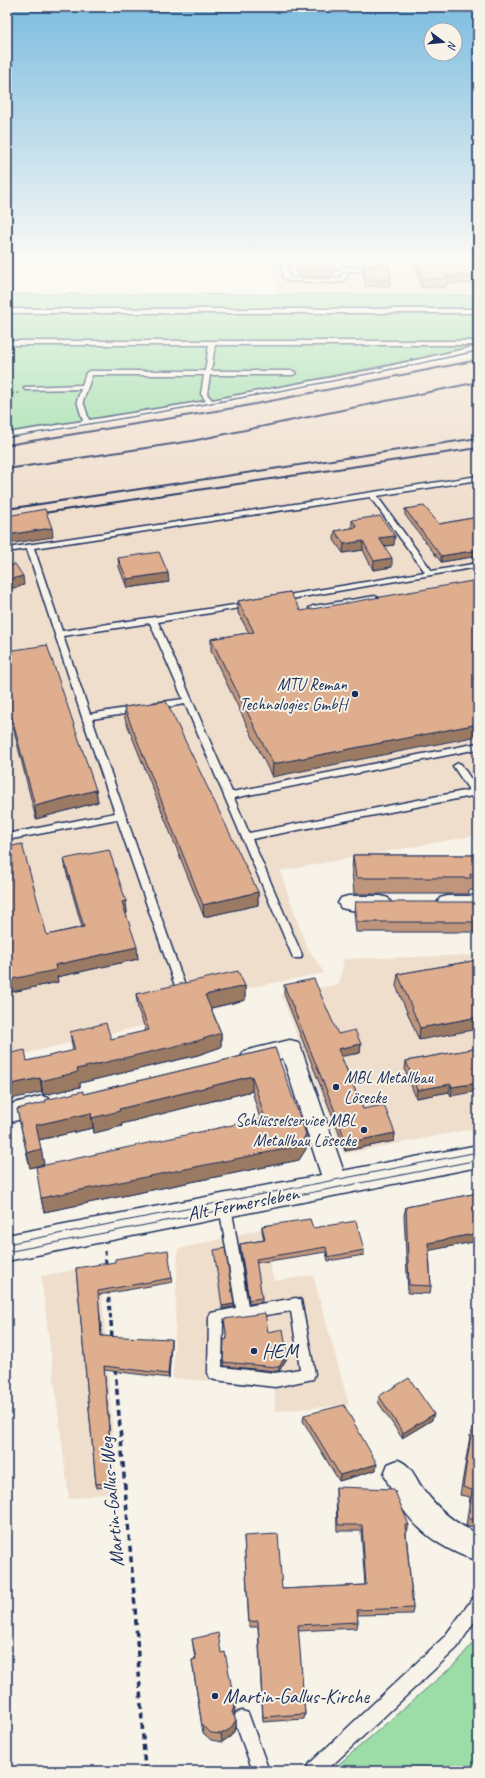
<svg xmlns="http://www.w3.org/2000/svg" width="485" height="1778" font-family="Caveat,sans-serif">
<rect width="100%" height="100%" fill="#f7f3e8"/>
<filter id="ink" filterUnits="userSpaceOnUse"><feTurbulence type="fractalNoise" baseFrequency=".025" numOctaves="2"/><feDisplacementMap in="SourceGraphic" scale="8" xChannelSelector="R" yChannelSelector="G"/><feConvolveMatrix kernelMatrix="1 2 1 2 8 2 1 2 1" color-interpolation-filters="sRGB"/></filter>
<g filter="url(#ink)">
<!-- built -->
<g fill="#f0decd">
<path d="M274 260H478V293L277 294Z"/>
<path d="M478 356V835L280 871 306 945 324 973 243 989 247 1001 7 1058V439L215 406Z"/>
<path d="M478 955V1128L344 1154 281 995 339 984 344 959Z"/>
<path d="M261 1229 274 1281 313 1275 349 1405 275 1411 274 1387 173 1378 178 1249Z"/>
<path d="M100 1265 117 1492 69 1499 41 1276Z"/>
</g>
<!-- green -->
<g fill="#9bdca7" stroke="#5b8682">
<path d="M7 294 478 295V343L476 347 219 398 7 433Z"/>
<path d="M478 1637V1771H331L454 1665Z"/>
</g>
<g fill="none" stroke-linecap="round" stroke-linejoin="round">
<!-- service casing -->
<g stroke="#1b2f5e" stroke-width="3">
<g id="service">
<path d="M281 260H287L289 277 290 278 334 279H339L344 272 347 274V277L343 281 334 283 287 281 283 277Z"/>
<path d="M336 260H340L343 267 376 268 379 270 376 272 342 271 336 268Z"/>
<rect x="7" y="309" width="471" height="4"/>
<path d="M7 341H478V345H215L211 371H293L296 373 293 375H210L207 394 212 400 376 369 478 346V350C322 385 164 411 7 437V433L83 421 77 401 81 389 26 390 24 389V387L82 385 86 373 89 371H205L209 345H7ZM92 375H204L201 394 206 401 89 420 83 401Z"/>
<path d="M478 476V480L377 496 432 571 478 563V567L279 601H276V597L425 572 370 497 34 548 62 631 254 602V606H251L158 622 232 792 478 743V749L234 798 249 833 469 790 453 766 458 763 461 764 478 790V800L475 799 472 796 252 839 302 955 301 958H293L292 955 185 704 154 709 150 706 154 703 183 699 150 623 63 636 90 714 138 706 142 709 138 712 92 719 184 983 183 986H175L174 983 117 819 7 840V834L115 813 82 717 27 549 7 552V548Z"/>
<path d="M375 596 379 598 378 600 313 610 309 608 313 606Z"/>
<path d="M225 1201 229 1202 231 1206 248 1306 296 1298 301 1300 315 1374 313 1379 275 1387 215 1380 210 1378 208 1373 209 1317 211 1313 236 1308 219 1206 221 1202ZM291 1311 300 1369 275 1373 222 1367 223 1322Z"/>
<path d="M478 1595V1616L457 1648 326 1771H306L308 1765 445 1636 473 1598Z"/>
<path d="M242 1711 248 1713 269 1771H253L234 1719 236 1713Z"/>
</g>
</g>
<!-- minor casing -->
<g stroke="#1b2f5e" stroke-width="3">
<g id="minor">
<path d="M348 896H381L388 898 391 903 388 908C374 912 355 912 341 908L338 903 341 898Z"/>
<path d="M447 896H478V910H447L440 908 437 903 440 898Z"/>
<path d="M290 1040 298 1042 301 1048 348 1184 344 1191 336 1194 328 1191 324 1184 283 1058 252 1066 244 1063 241 1057 244 1051Z"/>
<path d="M42 1096 50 1099 53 1105 50 1111 7 1123V1105Z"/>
<path d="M398 1460C413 1466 414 1477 423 1489 438 1509 455 1525 478 1533V1561C431 1546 403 1520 384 1474L388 1464Z"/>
</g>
</g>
<!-- secondary casing -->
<g stroke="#1b2f5e" stroke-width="3">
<path id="secondary" d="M478 1145V1167L7 1261V1235Z"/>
</g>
<!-- path-far2 -->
<path stroke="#1b2f5e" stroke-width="1.5" stroke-dasharray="2.5 2" stroke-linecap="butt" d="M7 394 19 393"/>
<!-- path-far1 -->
<g stroke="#1b2f5e" stroke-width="3" stroke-dasharray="4.5 3.5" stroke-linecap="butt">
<path d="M105 1251 106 1265"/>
<path d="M108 1290 111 1322"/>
</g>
<!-- path -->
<g stroke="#1b2f5e" stroke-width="3.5" stroke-dasharray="6 4.5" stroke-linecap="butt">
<path d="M111 1321 112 1339"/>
<path d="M115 1368 135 1607 145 1771"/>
</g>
<!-- service -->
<use href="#service" fill="#f7f3e8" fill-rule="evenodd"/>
<!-- minor -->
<use href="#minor" fill="#f7f3e8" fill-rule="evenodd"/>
<!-- secondary -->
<use href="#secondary" fill="#f7f3e8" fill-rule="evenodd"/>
<!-- tram -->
<g stroke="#1b2f5e" stroke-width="1">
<path d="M7 1244 478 1152"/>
<path d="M7 1252 478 1160"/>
</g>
<!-- rail -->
<g stroke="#1b2f5e" stroke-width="2">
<path d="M7 445 240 407 478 360"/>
<path d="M7 469 192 441 478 382"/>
<path d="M7 509 478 438"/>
<path d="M37 514 478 448"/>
</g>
</g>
<!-- wall -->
<g fill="#bf967b" stroke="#1b2f5e">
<path d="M296 260H332L334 270 333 277H297Z"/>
<path d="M362 260H387L391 280 390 286H366L363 273 364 267H378L363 266Z"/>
<path d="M415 260H478V284L446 283V287H421Z"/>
<path d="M405 509 439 524 478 517V556L441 562 405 515Z"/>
<path d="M352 520 394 545 385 546 392 567 373 570 363 550 343 553 334 540 335 531 352 528Z"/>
<path d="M118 558 169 582 127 588 119 567Z"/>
<path d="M290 592 272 777 211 651V639L249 633 238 613V601Z"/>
<path d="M7 651 96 790 98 802 36 819 7 703Z"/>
<path d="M124 707 258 892V905L204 917 125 719Z"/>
<path d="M7 847 47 935 82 927 66 871 64 859 126 901 127 913H126L138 959 57 977 58 982 7 993Z"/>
<path d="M353 855H478V890H469V894H354L352 871Z"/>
<path d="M355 902 477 922 475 932H356L354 912Z"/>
<path d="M478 960 419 1040 396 986 398 974Z"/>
<path d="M284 985 338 1034 361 1044 360 1053 341 1056 363 1109 395 1133 394 1141 345 1151 335 1122 284 994Z"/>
<path d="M245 986V1000L211 1008 221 1033V1047L198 1055 80 1083V1087L43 1095 42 1092 27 1061 73 1051 70 1032 111 1039 146 1031 138 1009 136 994Z"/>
<path d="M275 1048 306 1149 299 1160 44 1212 41 1198 260 1119 252 1091 121 1124 122 1126 94 1133 93 1128 39 1140 44 1164 30 1168 17 1109 84 1094Z"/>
<path d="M478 1048 451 1096 449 1092 416 1098 405 1070 406 1061Z"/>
<path d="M478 1193V1241L429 1250 431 1286 430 1294 408 1293 404 1215 406 1207Z"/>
<path d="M262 1226 313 1228 364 1250V1255L328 1261 326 1252 256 1263 262 1298V1302L249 1304 240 1248V1244L264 1240 262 1231Z"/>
<path d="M76 1268 172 1278 173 1282 98 1295 102 1336 171 1343 169 1378 104 1370 114 1486 97 1488 96 1484Z"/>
<path d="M224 1319 268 1332 287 1358 279 1371H275L224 1366V1340L227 1339Z"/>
<path d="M379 1396 432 1420 402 1438 378 1402Z"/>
<path d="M304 1415 376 1470 339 1481 303 1421Z"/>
<path d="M472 1428 478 1429V1527L466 1526 470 1497 460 1495 470 1436Z"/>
<path d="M336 1487 409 1525 407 1532H406L413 1608 412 1614 357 1615 358 1622 357 1628 298 1631 305 1714 304 1719 263 1722 258 1627H249L244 1536 282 1589 365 1585 361 1531H337L336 1493Z"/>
<path d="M192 1639 221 1653 235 1712 234 1716 236 1720V1728L231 1736 222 1742 211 1740 203 1733 193 1668 192 1660 195 1659Z"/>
</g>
<!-- shaded-wall -->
<g fill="#9b7a64" stroke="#1b2f5e">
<path d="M52 528 53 537 7 544V535Z"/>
<path d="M395 536 394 545 379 547V538Z"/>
<path d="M363 541V550L343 553 344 544Z"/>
<path d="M478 550V556L441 562V556Z"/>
<path d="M392 558V567L373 570 374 561Z"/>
<path d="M168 573 169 582 127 588V579Z"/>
<path d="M23 576 24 585 7 590V580Z"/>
<path d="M478 724V736L272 777 273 764Z"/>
<path d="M96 790 98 802 36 819 35 806Z"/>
<path d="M258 892V905L204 917 203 905Z"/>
<path d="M126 901 127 913 123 914 122 902Z"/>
<path d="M137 947 138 959 57 977 58 982 7 993V980L55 965Z"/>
<path d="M245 986V1000L206 1009 205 995Z"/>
<path d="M478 1017V1029L419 1040 420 1028Z"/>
<path d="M221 1033V1047L198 1055 80 1083V1087L43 1095 41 1081 77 1069Z"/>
<path d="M361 1044 360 1053 338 1057V1049Z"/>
<path d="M252 1076V1091L121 1124 122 1126 94 1133 92 1118 119 1109Z"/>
<path d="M40 1078 42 1092 7 1100V1085Z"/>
<path d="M478 1083V1091L451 1096 452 1087Z"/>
<path d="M451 1084 449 1092 416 1098 417 1090Z"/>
<path d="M91 1113 93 1128 38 1140 36 1125Z"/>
<path d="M395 1133 394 1141 345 1151 346 1143Z"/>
<path d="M306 1134V1149L299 1160 44 1212 41 1198Z"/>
<path d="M41 1149 44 1164 30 1168 27 1153Z"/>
<path d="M478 1233V1241L427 1251 428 1243Z"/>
<path d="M234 1304V1307L222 1309V1306Z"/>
<path d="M171 1339V1343L169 1378 168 1374Z"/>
<path d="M287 1354V1358L279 1371V1367Z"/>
<path d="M104 1366V1370L114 1486 113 1482Z"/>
<path d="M434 1414 432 1420 402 1438 403 1433Z"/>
<path d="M377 1464 376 1470 339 1481 340 1475Z"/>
<path d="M235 1705V1712L233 1720 232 1712Z"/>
<path d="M236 1720V1728L231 1736 222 1742 221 1734Z"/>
</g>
<!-- building -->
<g fill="#deae8f" stroke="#1b2f5e">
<path d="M297 260H332L334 270 297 269Z"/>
<path d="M364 260H387L391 280H366L364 267H377L382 263 377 260Z"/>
<path d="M417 260H478V276H446L447 279H422Z"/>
<path d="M424 506 439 524 478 517V550L441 556 405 509Z"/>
<path d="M45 509 52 528 7 535V516Z"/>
<path d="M380 516 395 536 379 538 392 558 374 561 363 541 344 544 335 531 357 527 352 520Z"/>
<path d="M159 552 168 573 127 579 118 558Z"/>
<path d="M15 564 23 576 7 580V567Z"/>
<path d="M478 580V724L273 764 211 639 254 632 238 601 290 592 301 611Z"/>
<path d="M47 645 96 790 35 806 7 699V651Z"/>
<path d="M166 701 258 892 203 905 124 707Z"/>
<path d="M22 844 47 935 84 927 64 859 109 850 126 901 122 902 137 947 55 965 56 970 7 980V847Z"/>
<path d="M353 855H478V874H470L471 878H356Z"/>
<path d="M355 902H473L477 922H357Z"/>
<path d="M478 960V1017L420 1028 398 974Z"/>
<path d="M238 971 245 986 205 995 221 1033 197 1041 77 1069 78 1072 41 1081 40 1078 7 1085V1054L25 1050 27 1061 75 1050 70 1032 106 1023 111 1039 149 1030 136 994Z"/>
<path d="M314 979 338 1034 355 1030 361 1044 338 1049 363 1109 384 1105 395 1133 346 1143 336 1114 284 985Z"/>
<path d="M275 1048 306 1134 300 1146 41 1198 36 1167 265 1118 252 1076 119 1109 120 1111 92 1118 91 1113 36 1125 41 1149 27 1153 17 1109 46 1102 45 1100 83 1091 84 1094Z"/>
<path d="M478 1048V1083L452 1087 451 1084 417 1090 406 1061Z"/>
<path d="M478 1193V1233L428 1243 431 1286 409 1285 406 1207Z"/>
<path d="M310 1219 313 1228 356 1221 364 1250 328 1257 326 1247 256 1259 262 1298 249 1300 240 1244 265 1240 262 1226Z"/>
<path d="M225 1248 234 1304 222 1306 214 1250Z"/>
<path d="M168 1250 172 1278 98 1291 101 1336 171 1339 168 1374 104 1366 113 1482 96 1484 76 1268 115 1262V1259Z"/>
<path d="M265 1313 268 1332 283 1329 287 1354 279 1367H275L223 1362 224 1340 227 1339 224 1319Z"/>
<path d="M409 1378 434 1414 403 1433 379 1396Z"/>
<path d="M344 1405 377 1464 340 1475 304 1415Z"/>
<path d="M472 1428 478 1429V1520L469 1519 472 1490 463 1487Z"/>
<path d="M336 1487 394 1489 409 1525H405L413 1608 357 1610 358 1622 298 1625 305 1714 263 1717 258 1621 249 1622 244 1536 278 1534 282 1589 366 1585 362 1525H338Z"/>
<path d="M218 1633 221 1653 225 1652 235 1705 232 1712 236 1720 230 1729 221 1734 211 1733 202 1726 192 1660 196 1659 192 1639Z"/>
</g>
</g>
<!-- sky -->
<linearGradient id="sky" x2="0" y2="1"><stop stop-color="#7cbce0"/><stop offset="0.51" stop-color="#fbfaf5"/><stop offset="1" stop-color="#fbfaf5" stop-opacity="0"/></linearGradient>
<rect width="485" height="509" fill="url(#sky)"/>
<!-- markers -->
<g fill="#1b2f5e" stroke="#f7f3e8" stroke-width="1.5">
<circle cx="355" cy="694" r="4"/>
<circle cx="336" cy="1087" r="4"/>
<circle cx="364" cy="1130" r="4"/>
<circle cx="254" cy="1351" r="4"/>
<circle cx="215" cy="1696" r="4"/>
</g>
<g text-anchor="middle" stroke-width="4" stroke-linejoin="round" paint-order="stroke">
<!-- poi labels -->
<g font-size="17" fill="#1b2f5e" stroke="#f7f3e8" text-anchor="end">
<text x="347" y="690">MTU Reman<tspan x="347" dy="20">Technologies GmbH</tspan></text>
<text x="344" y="1083" text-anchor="start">MBL Metallbau<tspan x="344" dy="20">Lösecke</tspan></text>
<text x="356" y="1126">Schlüsselservice MBL<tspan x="356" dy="20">Metallbau Lösecke</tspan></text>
</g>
<!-- near-street labels -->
<g font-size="20" fill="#1b2f5e" stroke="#f7f3e8">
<text transform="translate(243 1203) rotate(-11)" y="7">Alt Fermersleben</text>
<text transform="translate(111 1502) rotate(-95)" y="7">Martin-Gallus-Weg</text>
</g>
<!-- near-poi labels -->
<g font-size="20" fill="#1b2f5e" stroke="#f7f3e8" text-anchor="start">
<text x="262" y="1358">HEM</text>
<text x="223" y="1703">Martin-Gallus-Kirche</text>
</g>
</g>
<!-- margin -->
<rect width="485" height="1778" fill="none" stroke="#f7f3e8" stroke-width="24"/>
<rect x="12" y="12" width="461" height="1754" fill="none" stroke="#1b2f5e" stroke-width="1.5" filter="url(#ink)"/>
<!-- north arrow -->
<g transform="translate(443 42) rotate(106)"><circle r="19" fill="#f7f3e8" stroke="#9fa5b1"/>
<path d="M0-3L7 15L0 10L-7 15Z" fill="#1b2f5e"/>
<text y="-6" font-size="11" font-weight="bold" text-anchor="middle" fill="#1b2f5e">N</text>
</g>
</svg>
